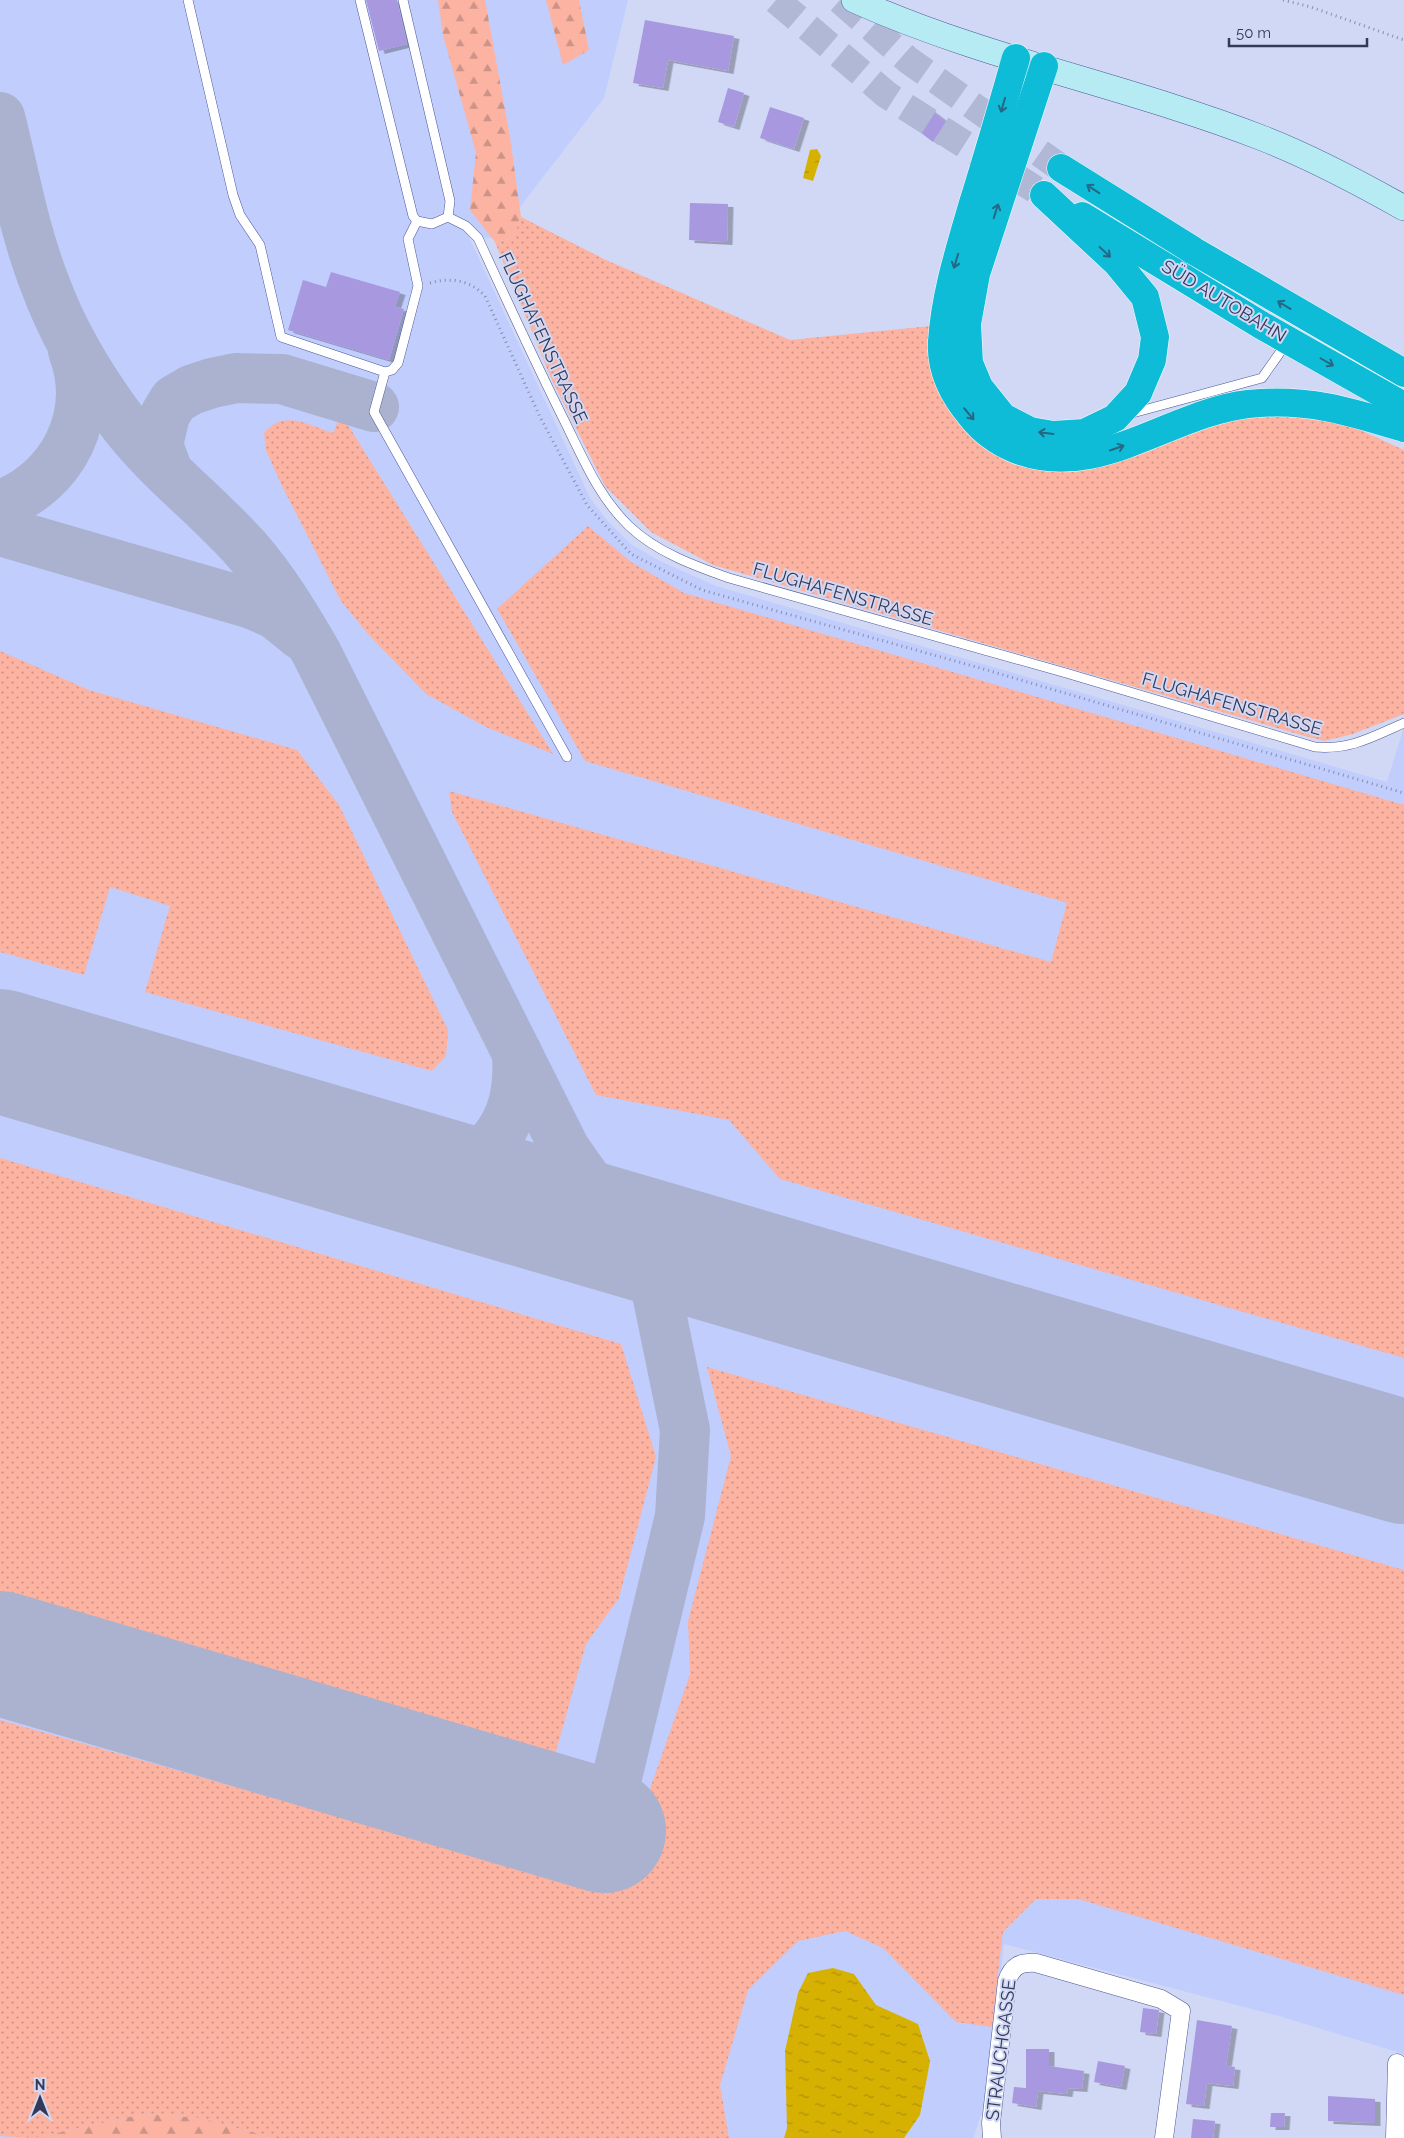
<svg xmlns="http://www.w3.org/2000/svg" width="1404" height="2138" font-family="Raleway,sans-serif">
<defs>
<pattern id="grass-dots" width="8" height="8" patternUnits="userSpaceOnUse" patternTransform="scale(1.25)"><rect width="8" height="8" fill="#fcb3a2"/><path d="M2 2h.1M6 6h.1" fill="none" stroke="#cd9387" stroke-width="1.8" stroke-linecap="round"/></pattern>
<pattern id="forest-firs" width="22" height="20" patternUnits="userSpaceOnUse" patternTransform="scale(1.25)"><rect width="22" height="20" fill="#fcb3a2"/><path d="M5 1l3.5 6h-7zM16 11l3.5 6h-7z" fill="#cd9387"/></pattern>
<pattern id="water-ripples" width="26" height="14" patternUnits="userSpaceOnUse" patternTransform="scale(1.25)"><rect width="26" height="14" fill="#d6b102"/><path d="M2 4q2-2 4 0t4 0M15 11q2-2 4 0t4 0" fill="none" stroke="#ae9107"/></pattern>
<filter id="shadow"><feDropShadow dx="5.5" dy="3" stdDeviation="0" flood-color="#0004"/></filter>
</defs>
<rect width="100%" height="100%" fill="#d0d8f5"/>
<!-- built -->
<path fill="#c1cdfd" d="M0 0H628L604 98 496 238 469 237 590 498 607 520 632 545 660 561 716 586 1387 782 1404 727V2054L1279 2016 1004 1944 985 2104 973 2138H0Z"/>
<!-- grass -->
<g fill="url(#grass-dots)">
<path d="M521 217 606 260 790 340 931 326 1009 461 1050 471 1089 470 1201 428 1247 416 1300 414 1351 426 1404 450V714L1353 734 1324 741 1301 735 713 565 651 532 605 486 551 378 495 242 513 238Z"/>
<path d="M341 414 553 754 486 727 426 694 368 634 341 601 281 484 266 450 264 433C285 409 307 425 333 433Z"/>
<path d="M588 526 631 562 684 593 1404 805V1358L780 1179 729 1120 596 1095 452 812 449 791 1051 962 1067 903 585 761 497 609Z"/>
<path d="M0 651 89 690 297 750 339 805 448 1030 446 1056 432 1071 145 992 170 906 110 887 84 975 0 952Z"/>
<path d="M0 1158 621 1344 656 1457 619 1598 586 1644 555 1755 0 1593Z"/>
<path d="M707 1367 1404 1570V1995L1078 1899H1036L1003 1932 992 2027 956 2022 883 1948 845 1931 798 1941 748 1990 720 2085 729 2138H273L200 2118 143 2114 35 2138 0 2136V1720L605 1892 625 1861 690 1674 688 1621 731 1456Z"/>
</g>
<!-- forest -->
<g fill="url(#forest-firs)">
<path d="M438 0H485L510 137 521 217 513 238 495 242 470 210 476 153 443 35Z"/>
<path d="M546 0H579L589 50 563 65Z"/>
<path d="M143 2114 200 2118 273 2138H35Z"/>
</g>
<!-- water -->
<g fill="url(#water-ripples)">
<path d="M817 149 821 156 813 181 803 178 810 150Z"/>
<path d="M833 1968 854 1974 876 2005 918 2024 930 2061 920 2115 904 2138H784L787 2128 785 2051 798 1993 808 1973Z"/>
</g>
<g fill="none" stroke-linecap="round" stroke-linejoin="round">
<!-- taxiway -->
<g stroke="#abb2d0" stroke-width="50">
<path d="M0 117C14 172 24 231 45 284 62 331 89 376 118 416 154 466 205 503 246 549 274 581 295 616 316 652L565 1149 591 1186 624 1218 656 1243"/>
<path d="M168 472 158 445 165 415 174 400 191 390 212 383 236 378 282 379 374 407"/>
<path d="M0 505C63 482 97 415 73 351"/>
<path d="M0 531 252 604 275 614 301 635"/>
<path d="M411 1171C434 1169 459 1169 479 1157 484 1154 488 1147 492 1143 515 1117 519 1086 517 1053"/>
<path d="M604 1831 680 1516 685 1430 646 1240"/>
</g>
<!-- runway -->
<g stroke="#abb2d0" stroke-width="124">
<path d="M0 1051 1404 1462"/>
<path d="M0 1653 604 1831"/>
</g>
</g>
<!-- building -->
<g fill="#a898df" filter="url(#shadow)">
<path d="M366 0H397L407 44 379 51Z"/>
<path d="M645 20 734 36 728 71 668 60 663 88 633 83Z"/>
<path d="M728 88 744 93 734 127 718 122Z"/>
<path d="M923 104 947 122 933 142 908 123Z"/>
<path d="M770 107 804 118 794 149 760 138Z"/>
<path d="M690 203 728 204 727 242 689 240Z"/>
<path d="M331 272 400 292 395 307 404 309 389 360 288 330 303 280 326 287Z"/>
<path d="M1143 2008 1159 2010 1156 2034 1140 2032Z"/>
<path d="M1197 2020 1232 2026 1226 2066 1235 2067 1233 2086 1207 2083 1204 2106 1186 2104Z"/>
<path d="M1026 2049H1049V2066L1084 2071 1082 2089 1068 2088 1067 2094 1038 2091 1036 2107 1012 2103 1014 2087 1026 2088Z"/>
<path d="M1098 2061 1125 2066 1121 2087 1094 2082Z"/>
<path d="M1328 2096 1375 2099V2123L1328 2121Z"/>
<path d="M1271 2113H1285L1284 2127H1270Z"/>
<path d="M1193 2119 1215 2121 1213 2138H1191Z"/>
</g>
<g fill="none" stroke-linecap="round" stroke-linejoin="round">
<!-- motorway-tunnel -->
<g stroke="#b1b8d5" stroke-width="28" stroke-dasharray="28 14" stroke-linecap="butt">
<path d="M776 0 887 95 1044 195"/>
<path d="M840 0 908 60 1061 168"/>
</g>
<!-- service casing -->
<g stroke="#4b5796" stroke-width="10">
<g id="service">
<path d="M188 0 233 195 240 215 260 245 281 337 385 372 374 412 567 757"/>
<path d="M360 0 413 216 417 221 432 224 448 217 466 226 478 238C506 299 534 360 564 420 583 458 598 496 629 526 656 552 695 566 729 578L1066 673 1315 747C1351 750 1372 737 1404 723"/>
<path d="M403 0 450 201 448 217"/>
<path d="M385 372 392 370 398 363 418 286 408 239 417 221"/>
<path d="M1129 414 1262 378 1286 344"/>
</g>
</g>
<!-- minor casing -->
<g stroke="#4b5796" stroke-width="19">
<g id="minor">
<path d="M992 2138 991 2123 1007 1981C1012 1966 1020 1962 1036 1963L1161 1999 1181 2011 1164 2138"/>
<path d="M1395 2138 1397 2063"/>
</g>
</g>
<!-- secondary casing -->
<g stroke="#4b5796" stroke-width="26">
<path id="secondary" d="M854 0C985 59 1128 86 1262 138 1311 157 1358 182 1404 208"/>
</g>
<!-- motorway casing -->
<g stroke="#fff" stroke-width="29">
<g id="motorway">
<path d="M1016 58C1002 106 988 155 973 203 960 248 945 294 942 341 940 371 953 395 972 417 983 431 999 442 1015 449 1096 482 1169 413 1248 404 1307 398 1349 411 1404 428"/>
<path d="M1044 66 976 274 967 324 969 363 979 387 1003 417 1030 431 1053 435 1084 433 1115 418 1138 393 1152 360 1155 337 1145 297 1117 263 1044 195"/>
<path d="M1061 168 1194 251 1404 373"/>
<path d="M1082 216 1261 325 1404 406"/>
</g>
</g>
<!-- path -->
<g stroke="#878eab" stroke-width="3" stroke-dasharray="1 4" stroke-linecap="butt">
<path d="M1283 0 1311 7 1404 40"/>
<path d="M430 283C451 277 470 280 485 296L540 417 587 505 631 554 702 590 980 668 1404 793"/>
</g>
<!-- service -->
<use href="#service" stroke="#fff" stroke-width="9"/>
<!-- minor -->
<use href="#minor" stroke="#fff" stroke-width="18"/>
<!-- secondary -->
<use href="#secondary" stroke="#b7ebf3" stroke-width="25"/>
<!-- motorway -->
<use href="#motorway" stroke="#0fbcd8" stroke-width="28"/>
</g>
<!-- one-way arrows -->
<defs><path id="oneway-shaft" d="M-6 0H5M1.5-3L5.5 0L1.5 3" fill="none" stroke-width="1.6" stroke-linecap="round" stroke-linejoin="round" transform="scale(1.25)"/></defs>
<g stroke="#266784">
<use href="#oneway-shaft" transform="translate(1003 105) rotate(106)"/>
<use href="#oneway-shaft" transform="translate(1093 189) rotate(-147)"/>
<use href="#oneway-shaft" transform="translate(996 211) rotate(-72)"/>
<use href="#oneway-shaft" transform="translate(1105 252) rotate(43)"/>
<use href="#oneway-shaft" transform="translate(956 261) rotate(107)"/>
<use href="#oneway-shaft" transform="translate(1284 305) rotate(-149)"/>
<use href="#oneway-shaft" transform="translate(1327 362) rotate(30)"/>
<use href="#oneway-shaft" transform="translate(969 414) rotate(50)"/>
<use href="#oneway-shaft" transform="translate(1046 433) rotate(-173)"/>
<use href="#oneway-shaft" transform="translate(1117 448) rotate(-19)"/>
</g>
<g text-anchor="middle" stroke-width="4" stroke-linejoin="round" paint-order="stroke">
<!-- street labels -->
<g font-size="18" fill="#333956" stroke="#d0d8f5">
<text transform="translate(1224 301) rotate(31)" y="6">SÜD AUTOBAHN</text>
<text transform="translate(543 338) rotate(65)" y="6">FLUGHAFENSTRASSE</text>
<text transform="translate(843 594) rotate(16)" y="6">FLUGHAFENSTRASSE</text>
<text transform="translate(1232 704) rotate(16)" y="6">FLUGHAFENSTRASSE</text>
<text transform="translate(1001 2050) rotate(-83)" y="6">STRAUCHGASSE</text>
</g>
</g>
<!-- north arrow -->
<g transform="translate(40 2098)" stroke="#d0d8f5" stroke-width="4" paint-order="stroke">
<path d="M0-4L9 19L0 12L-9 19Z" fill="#333956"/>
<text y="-8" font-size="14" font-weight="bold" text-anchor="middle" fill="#333956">N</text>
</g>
<!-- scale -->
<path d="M1229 38v8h138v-8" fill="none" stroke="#333956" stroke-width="2.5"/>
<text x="1236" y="38" font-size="15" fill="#333956" stroke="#d0d8f5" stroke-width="4" paint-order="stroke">50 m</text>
</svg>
